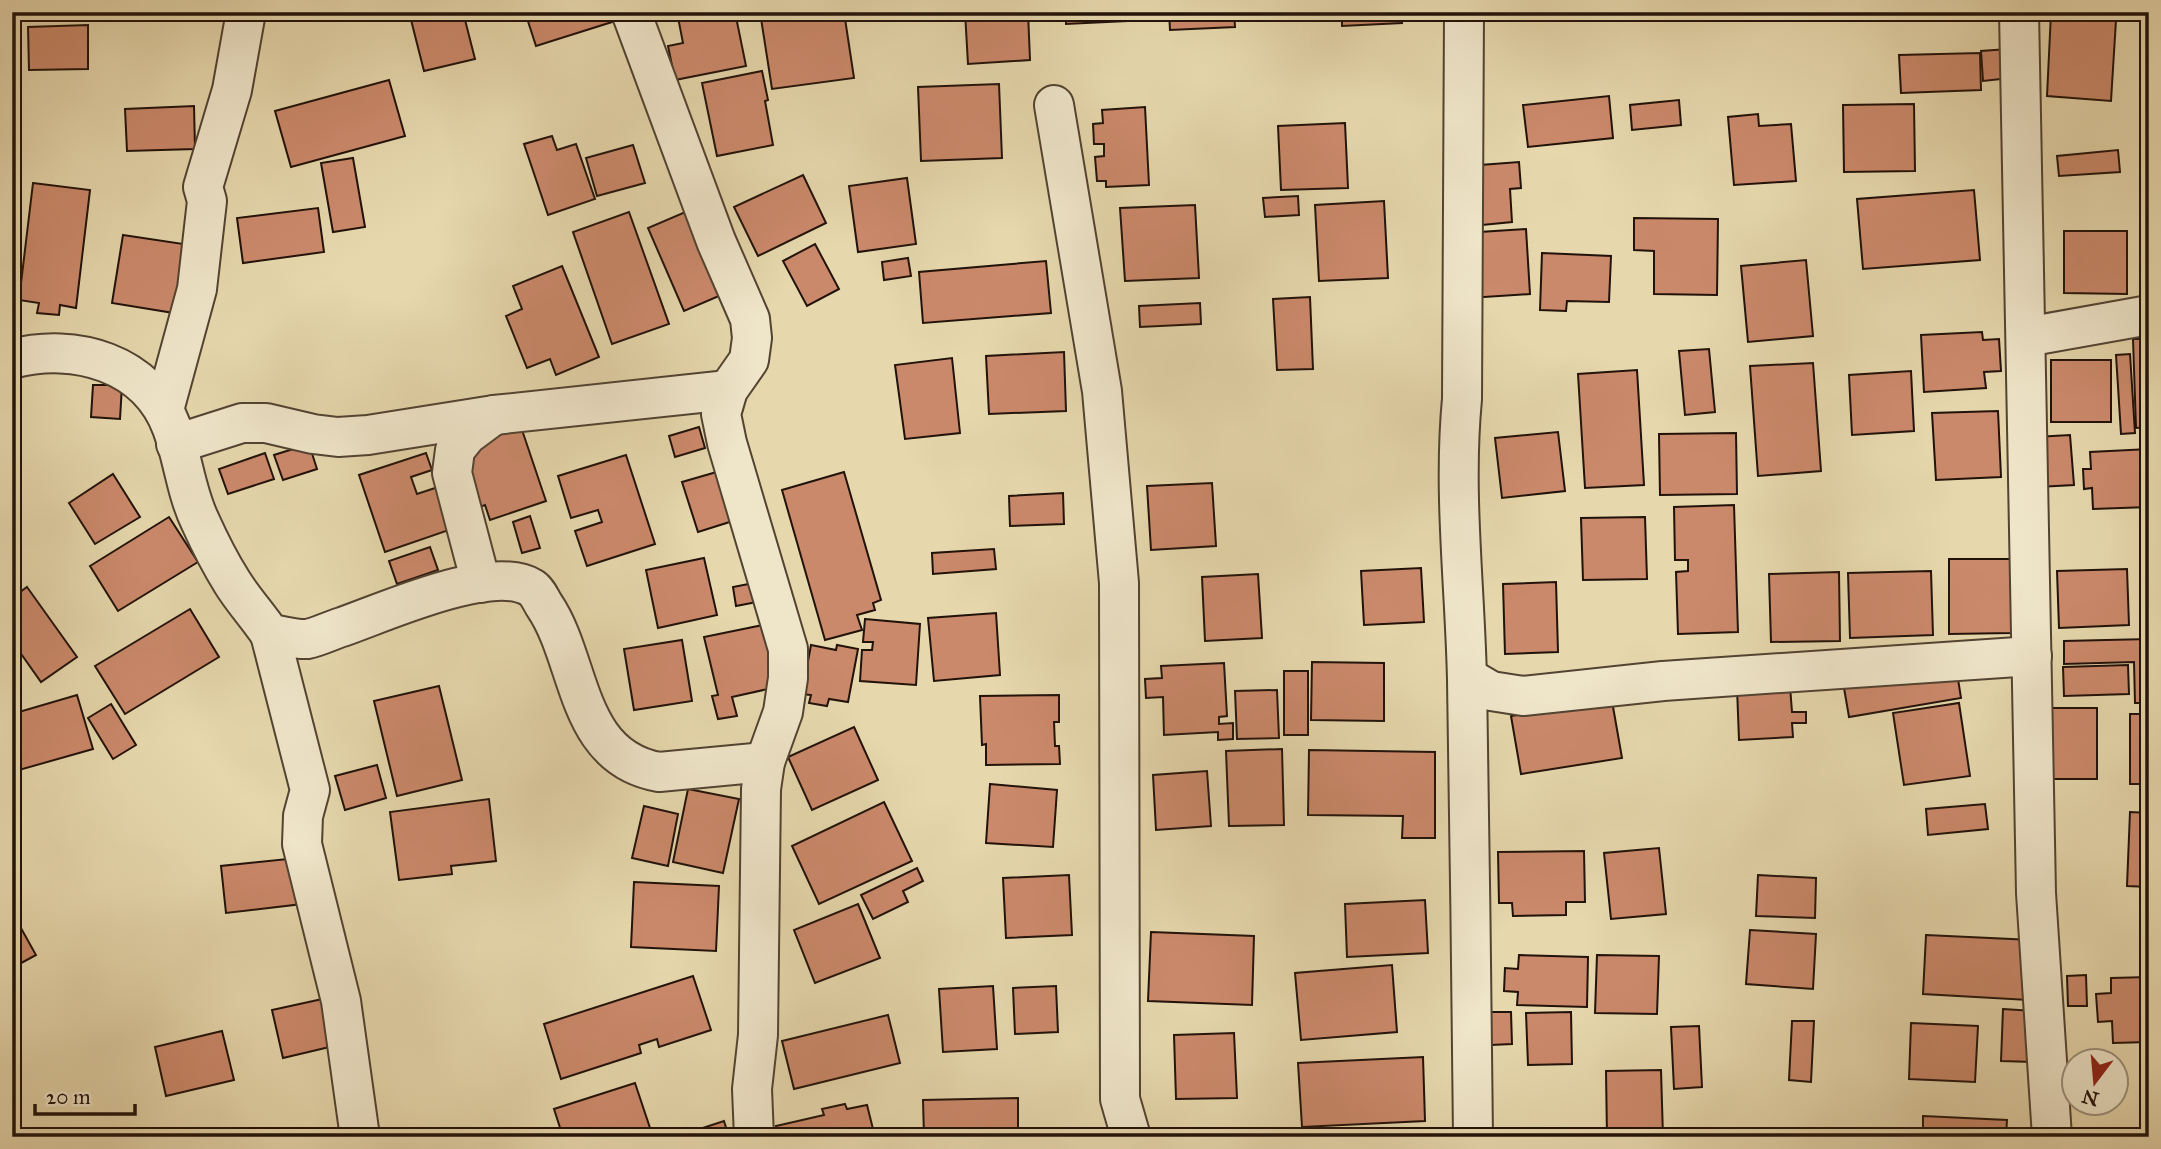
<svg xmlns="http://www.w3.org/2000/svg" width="2161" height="1149" font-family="'IM FELL Great Primer',serif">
<rect width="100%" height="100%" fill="#e6d7ac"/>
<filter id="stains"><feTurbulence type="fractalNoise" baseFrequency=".00286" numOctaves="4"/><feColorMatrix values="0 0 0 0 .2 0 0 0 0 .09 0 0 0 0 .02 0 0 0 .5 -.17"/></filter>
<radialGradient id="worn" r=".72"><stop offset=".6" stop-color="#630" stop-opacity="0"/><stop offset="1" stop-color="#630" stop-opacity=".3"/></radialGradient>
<!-- building -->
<g fill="#cb896b" stroke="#21120a" stroke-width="2">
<path d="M139 12H212V19L139 17Z"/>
<path d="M409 12H463L475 59 424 71Z"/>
<path d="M525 12H609L612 22 536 46Z"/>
<path d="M677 12H735L746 66 675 80 668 46 683 43Z"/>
<path d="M760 12H844L854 78 772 89Z"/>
<path d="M965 12H1028L1030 60 968 64Z"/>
<path d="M1066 12H1127V21L1066 24Z"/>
<path d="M1169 12H1234L1235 27 1170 30Z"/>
<path d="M1342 12H1401L1402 23 1342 26Z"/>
<path d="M2084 12H2106V20H2116L2111 101 2047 96 2051 13 2084 15Z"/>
<path d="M88 25V69L29 70 28 27Z"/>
<path d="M2008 49 2010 78 1983 81 1981 51Z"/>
<path d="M1980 53 1981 90 1901 93 1899 55Z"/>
<path d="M2149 60V132H2148L2142 61Z"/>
<path d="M762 71 768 100 765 101 773 145 717 156 702 83Z"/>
<path d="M389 80 405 136 291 167 275 111Z"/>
<path d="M999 84 1002 158 921 161 918 87Z"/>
<path d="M1609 96 1613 138 1528 147 1523 105Z"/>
<path d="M1679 100 1681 125 1632 130 1630 105Z"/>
<path d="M1914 104 1915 171 1844 172 1843 105Z"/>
<path d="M194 106 195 149 127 151 125 109Z"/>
<path d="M1145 107 1149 185 1106 187V181H1097L1095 157 1104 156V144H1094L1093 124 1103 123 1102 110Z"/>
<path d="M1758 114 1759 126 1791 124 1796 181 1734 185 1728 117Z"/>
<path d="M1345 123 1348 188 1281 190 1278 126Z"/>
<path d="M552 136 557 150 576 144 595 199 548 215 524 144Z"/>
<path d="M633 145 645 183 597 196 586 158Z"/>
<path d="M2140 146H2149V208H2145Z"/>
<path d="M2118 150 2120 172 2059 176 2057 156Z"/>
<path d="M353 158 365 227 333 232 321 163Z"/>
<path d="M1519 162 1521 188 1510 189 1512 222 1472 226 1467 166Z"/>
<path d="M803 175 826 223 758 256 734 207Z"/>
<path d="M907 178 916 244 858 252 849 186Z"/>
<path d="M33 183 90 190 76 308 60 305 59 315 37 313 39 303 19 300Z"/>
<path d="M1974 190 1980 260 1863 269 1857 199Z"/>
<path d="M1298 196 1299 215 1265 217 1263 198Z"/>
<path d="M1384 201 1388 278 1319 281 1315 205Z"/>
<path d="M1195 205 1199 278 1125 281 1120 208Z"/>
<path d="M697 207 733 290 684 311 648 228Z"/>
<path d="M318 208 324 252 243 263 237 218Z"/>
<path d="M629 212 669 324 612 344 573 232Z"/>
<path d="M1634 218 1718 219 1717 295 1654 294V251L1634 250Z"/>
<path d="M1526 229 1530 294 1469 298 1464 233Z"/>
<path d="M2064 231H2127V294L2064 293Z"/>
<path d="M123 235 190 245 180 314 112 303Z"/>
<path d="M815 244 839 289 807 306 783 261Z"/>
<path d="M1542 253 1611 256 1609 302 1567 301 1566 311 1540 310Z"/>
<path d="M908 258 911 276 884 280 882 262Z"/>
<path d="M1806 260 1813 336 1748 342 1741 266Z"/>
<path d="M1046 261 1051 313 923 323 919 272Z"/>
<path d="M562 266 599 357 556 375 550 359 527 368 506 316 522 309 513 286Z"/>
<path d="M1310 297 1313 369 1277 370 1273 299Z"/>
<path d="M1200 303 1201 324 1140 327 1139 306Z"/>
<path d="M1982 332 1983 340 1999 339 2001 371 1984 372 1986 388 1924 392 1921 335Z"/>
<path d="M2133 339H2149V427L2136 428Z"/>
<path d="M1709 349 1715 412 1685 415 1679 351Z"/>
<path d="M1064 352 1066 411 989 414 986 356Z"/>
<path d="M2130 354 2135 433 2121 434 2116 355Z"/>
<path d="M952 358 960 433 905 439 895 365Z"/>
<rect x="2051" y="360" width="60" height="62"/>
<path d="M1813 363 1821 471 1758 476 1750 366Z"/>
<path d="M1637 370 1644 485 1585 488 1578 374Z"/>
<path d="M1911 371 1914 431 1852 435 1849 375Z"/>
<path d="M93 385H122L120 419 91 417Z"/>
<path d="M1998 411 2001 477 1936 480 1932 413Z"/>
<path d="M520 424 546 501 490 520 485 505 477 508 463 467 464 442Z"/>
<path d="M699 427 705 448 675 457 669 436Z"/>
<path d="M1558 432 1565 491 1502 498 1495 438Z"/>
<path d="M1736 433 1737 494 1660 495 1659 434Z"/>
<path d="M2070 435 2074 485 2038 487 2035 437Z"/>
<path d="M309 444 317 469 283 480 274 455Z"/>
<path d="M2149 449V507L2093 509 2092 488 2084 489 2083 469H2091L2090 452Z"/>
<path d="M265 453 274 479 228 494 219 469Z"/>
<path d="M426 453 432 470 411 477 417 494 438 487 452 529 385 552 359 475Z"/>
<path d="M626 455 655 544 587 566 575 531 602 522 598 510 571 518 558 476Z"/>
<path d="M720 471 736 520 698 532 682 482Z"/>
<path d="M844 472 881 600 873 603 875 610 857 615 862 630 825 640 782 490Z"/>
<path d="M113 474 140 517 95 544 69 503Z"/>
<path d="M1212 483 1216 546 1151 550 1147 486Z"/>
<path d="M1063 493 1064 524 1010 526 1009 496Z"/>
<path d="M1734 505 1738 632 1678 634 1676 572 1688 571V560H1675L1674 507Z"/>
<path d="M530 516 540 548 522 553 513 522Z"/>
<path d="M169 517 198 562 118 611 90 566Z"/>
<path d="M1645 517 1647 579 1583 580 1581 518Z"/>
<path d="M430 547 438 570 397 584 389 561Z"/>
<path d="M994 549 996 569 933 574 932 553Z"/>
<path d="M704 558 717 615 658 628 646 570Z"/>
<path d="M1949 559H2011L2012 633 1949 634Z"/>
<path d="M2142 560H2149V620H2144Z"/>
<path d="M1421 568 1424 622 1364 625 1361 571Z"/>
<path d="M2127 569 2129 625 2059 628 2057 571Z"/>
<path d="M1931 571 1933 635 1850 638 1848 573Z"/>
<path d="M1839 572 1840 641 1771 642 1769 574Z"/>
<path d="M1258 574 1262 638 1205 641 1202 577Z"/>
<path d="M759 582 762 601 736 606 733 587Z"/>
<path d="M1556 582 1558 652 1505 654 1503 584Z"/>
<path d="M27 587 77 657 41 682 12 641V598Z"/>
<path d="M190 609 219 657 125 714 95 666Z"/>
<path d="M996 613 1000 675 934 681 928 618Z"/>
<path d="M865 619 920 624 916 685 860 681 862 650H872L873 642H863Z"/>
<path d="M763 625 777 687 732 697 737 716 718 719 712 696 718 695 704 637Z"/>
<path d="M2149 639V703H2135L2134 662 2064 664V641Z"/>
<path d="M682 640 692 701 634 710 624 649Z"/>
<path d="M811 645 836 650 837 645 858 649 848 702 829 699 827 706 809 703 811 695 802 694Z"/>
<path d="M1312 662 1384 663V721L1311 720Z"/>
<path d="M1224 663 1227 716 1219 717V724L1233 723V739L1218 740V732L1164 735 1163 697 1146 698 1145 679 1162 678 1161 666Z"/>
<path d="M2128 665 2129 694 2064 696 2063 667Z"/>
<path d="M1937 666 1939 682 1958 679 1961 698 1849 717 1843 682Z"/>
<rect x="1284" y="671" width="24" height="64"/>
<path d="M439 686 462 780 397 796 374 701Z"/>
<path d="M1790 686 1792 712H1806V723H1792L1793 737 1739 740 1737 688Z"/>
<path d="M1277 690 1279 738 1237 739 1235 691Z"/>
<path d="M77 695 93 749 12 772V714Z"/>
<path d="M1059 695V722H1054L1055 746H1059L1060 764 986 765V744L982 745 980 696Z"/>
<path d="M1612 701 1622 758 1521 774 1511 716Z"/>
<path d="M1959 703 1970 776 1904 785 1893 713Z"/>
<path d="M111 704 136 745 113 759 88 718Z"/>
<rect x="2044" y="708" width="53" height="71"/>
<rect x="2130" y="714" width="19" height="70"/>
<path d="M854 727 878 780 812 810 788 757Z"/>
<path d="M1282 749 1284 825 1229 826 1226 751Z"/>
<path d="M1309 750 1435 752V838H1402L1403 816 1308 815Z"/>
<path d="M377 765 386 798 345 810 335 776Z"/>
<path d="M1207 771 1211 826 1156 830 1153 775Z"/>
<path d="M990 784 1057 790 1053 847 986 843Z"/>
<path d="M688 789 739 799 723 873 673 862Z"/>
<path d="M489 799 496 861 451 866 452 874 399 880 390 812Z"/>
<path d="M884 802 912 861 819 904 792 846Z"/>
<path d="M1985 804 1988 829 1928 835 1926 809Z"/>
<path d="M644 806 678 814 668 866 632 858Z"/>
<path d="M2130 812 2149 813V887L2127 886Z"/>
<path d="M1659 848 1666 914 1611 919 1604 853Z"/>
<path d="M1584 851 1585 902H1566V915L1513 916 1512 903H1499L1498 852Z"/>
<path d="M297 858 302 904 226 913 221 866Z"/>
<path d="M917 868 923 881 903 891 908 902 873 919 861 895Z"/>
<path d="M1069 875 1072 935 1006 938 1003 878Z"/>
<path d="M1758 875 1816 878 1815 918 1756 916Z"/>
<path d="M634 882 719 886 716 951 631 947Z"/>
<path d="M1425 900 1428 953 1347 957 1345 904Z"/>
<path d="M858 904 880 958 815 983 794 930Z"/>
<path d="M12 912 36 955 12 968Z"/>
<path d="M1750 930 1816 934 1813 989 1746 984Z"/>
<path d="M1151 932 1254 936 1252 1005 1148 1001Z"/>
<path d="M1926 935 2032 940 2028 1000 1923 994Z"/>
<path d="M1519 955 1588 957 1587 1007 1517 1005 1518 992 1504 991 1505 968 1518 969Z"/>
<path d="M1597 955 1659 956 1657 1014 1595 1013Z"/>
<path d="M1392 965 1397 1032 1301 1040 1295 973Z"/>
<path d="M2086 975 2087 1006H2068L2067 976Z"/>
<path d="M693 976 711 1030 659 1047 657 1039 639 1045 641 1053 561 1079 544 1024Z"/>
<path d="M2149 977V1042L2113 1043 2112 1021 2098 1022 2096 994 2111 993V978Z"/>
<path d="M993 986 997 1049 943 1052 939 989Z"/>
<path d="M1056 986 1058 1032 1015 1034 1013 988Z"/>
<path d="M327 998 338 1045 283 1058 272 1010Z"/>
<path d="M2003 1009 2035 1011 2033 1062 2001 1061Z"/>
<path d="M1490 1012H1511L1512 1044 1491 1045Z"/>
<path d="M1571 1012 1572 1064 1528 1065 1526 1013Z"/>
<path d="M888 1015 900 1063 794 1089 782 1041Z"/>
<path d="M1792 1021H1814L1811 1082 1789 1080Z"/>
<path d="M1911 1023 1978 1026 1975 1082 1909 1079Z"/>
<path d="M1699 1026 1702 1087 1674 1089 1671 1027Z"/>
<path d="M222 1031 234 1080 166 1096 155 1047Z"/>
<path d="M1234 1033 1237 1098 1176 1099 1174 1035Z"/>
<path d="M1423 1057 1425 1121 1302 1127 1298 1063Z"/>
<path d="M1661 1070 1663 1137H1607L1606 1071Z"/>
<path d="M635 1083 651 1131 634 1137H563L554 1109Z"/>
<path d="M1018 1098V1137H924L923 1100Z"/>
<path d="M845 1104 847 1109 867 1105 875 1137H779L776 1126 824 1115 822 1109Z"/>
<path d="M1923 1116 2007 1120 2006 1137H1923Z"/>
<path d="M724 1121 729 1137H675Z"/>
</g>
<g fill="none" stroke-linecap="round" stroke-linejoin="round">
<!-- minor casing -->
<g stroke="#524332" stroke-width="42">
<g id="minor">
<path d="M631 12 716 241 750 319 752 338 749 360 728 390 721 414 727 443 788 649V678L783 712 765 762 761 789 758 1035 752 1089 754 1137"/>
<path d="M1464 12 1462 399C1453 493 1465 586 1467 680 1470 832 1471 985 1473 1137"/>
<path d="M2019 12 2036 893 2052 1137"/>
<path d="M1054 105 1102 391 1119 583 1120 1099 1131 1137"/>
<path d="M2026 337 2149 315"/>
<path d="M12 359C75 342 148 363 172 428 183 458 186 492 200 521 209 541 220 563 232 582 243 600 258 616 270 634 281 635 296 640 307 639 318 637 332 630 342 627 385 612 492 563 532 588 537 591 541 600 544 605 582 660 574 757 659 772L765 762"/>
<path d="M164 410 197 289 207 201 203 187 232 90 246 12"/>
<path d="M176 444 242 423H266L313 434 338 437 368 435 494 415 728 390"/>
<path d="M481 583 452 473 455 450 467 435 494 415"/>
<path d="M270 634 310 790 303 816 302 844 341 1001 360 1137"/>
<path d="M1467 677 1491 691 1523 696 1663 681 2032 656"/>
</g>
</g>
<!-- minor -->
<use href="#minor" stroke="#efe5c9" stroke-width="38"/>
</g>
<!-- margin -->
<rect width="2161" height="1149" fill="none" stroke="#e6d7ac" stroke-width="42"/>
<rect x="14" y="14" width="2133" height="1121" fill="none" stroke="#21120a" stroke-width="3.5"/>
<rect x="21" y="21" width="2119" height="1107" fill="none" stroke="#21120a" stroke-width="2"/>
<!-- north arrow -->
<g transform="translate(2095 1082) rotate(196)"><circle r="33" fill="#efe5c9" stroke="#9d917d" stroke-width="2"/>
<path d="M0-5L12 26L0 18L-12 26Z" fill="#8f2418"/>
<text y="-10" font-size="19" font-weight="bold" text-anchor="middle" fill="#21120a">N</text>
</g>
<!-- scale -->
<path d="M35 1104v10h100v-10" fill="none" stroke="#21120a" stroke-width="3.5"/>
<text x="46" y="1104" font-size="21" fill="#21120a" stroke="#efe5c9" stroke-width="5" paint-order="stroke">20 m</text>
<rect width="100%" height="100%" filter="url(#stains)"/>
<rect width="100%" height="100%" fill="url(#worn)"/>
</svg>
